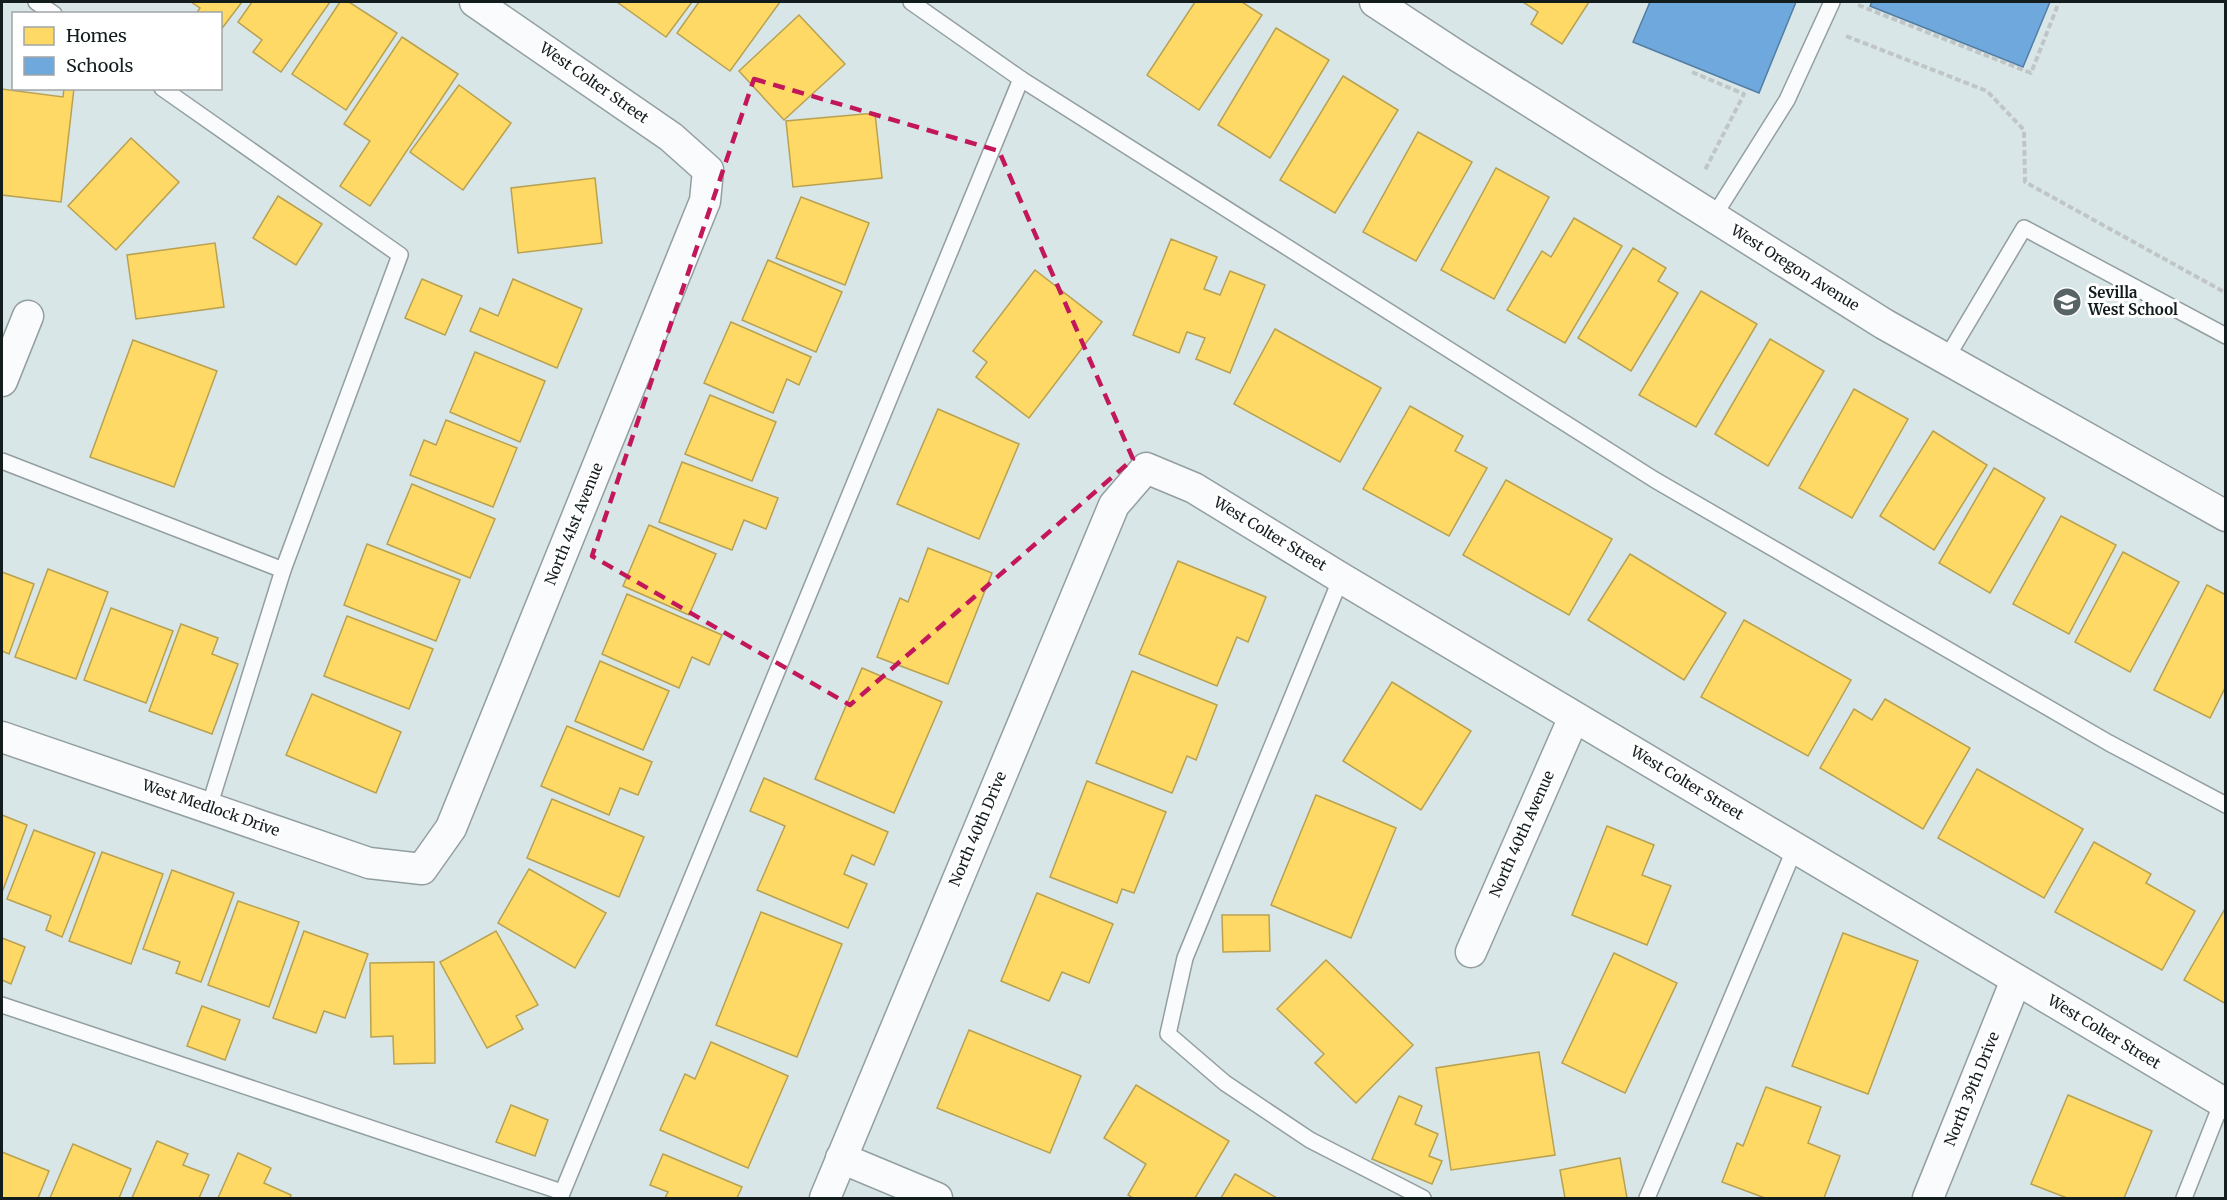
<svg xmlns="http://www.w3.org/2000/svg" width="2227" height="1200" font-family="Merriweather,serif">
<rect width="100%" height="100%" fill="#d8e6e8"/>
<!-- homes -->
<g fill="#ffd966" stroke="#b8a150" stroke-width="1.5">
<path d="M191 2H242L220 31V14H196L200 8Z"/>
<path d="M252 2H330L281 72 253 52 262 40 238 22Z"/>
<path d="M340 2H349L397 33 346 110 292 74Z"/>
<path d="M617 2H692L666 37Z"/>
<path d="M699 2H780L730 71 677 33Z"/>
<path d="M1195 2H1242L1262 15 1199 110 1147 75Z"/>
<path d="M1523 2H1589L1562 44 1531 24 1538 12Z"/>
<path d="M799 15 845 64 784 120 739 71Z"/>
<path d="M1276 28 1329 60 1270 158 1218 125Z"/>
<path d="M402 37 458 74 370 206 340 186 370 141 344 124Z"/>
<path d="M1343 76 1398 110 1335 213 1280 180Z"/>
<path d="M459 85 511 123 463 190 410 152Z"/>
<path d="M64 88H74L61 202 2 195V89L63 97Z"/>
<path d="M875 113 882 178 793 187 786 121Z"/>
<path d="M1418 132 1472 162 1416 261 1363 232Z"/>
<path d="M131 138 179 182 116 250 68 206Z"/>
<path d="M1496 168 1549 197 1494 299 1441 270Z"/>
<path d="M595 178 602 243 518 253 511 188Z"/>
<path d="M278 196 322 224 296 265 253 238Z"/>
<path d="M801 197 869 223 845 285 776 258Z"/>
<path d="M1574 218 1622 246 1565 343 1507 310 1542 251 1551 257Z"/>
<path d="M1171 239 1217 257 1204 289 1220 295 1230 271 1265 285 1230 373 1196 359 1205 338 1187 332 1179 353 1133 335Z"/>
<path d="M215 243 224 307 136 319 127 255Z"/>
<path d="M1633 248 1666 268 1658 281 1678 293 1631 371 1578 338Z"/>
<path d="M768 260 842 292 816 352 742 320Z"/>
<path d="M1035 270 1102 322 1029 418 976 377 987 362 973 351Z"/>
<path d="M422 279 462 296 445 335 405 318Z"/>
<path d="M513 279 582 309 557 368 470 331 480 308 498 316Z"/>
<path d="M1701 291 1757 324 1696 427 1639 395Z"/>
<path d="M731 322 811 357 799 385 787 379 773 413 704 383Z"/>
<path d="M1275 329 1381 388 1340 462 1234 404Z"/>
<path d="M1770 339 1824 371 1768 466 1715 434Z"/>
<path d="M133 340 217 371 174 487 90 457Z"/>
<path d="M475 352 545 381 520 442 450 412Z"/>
<path d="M1854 389 1908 419 1852 518 1799 488Z"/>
<path d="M710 395 776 422 752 481 685 454Z"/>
<path d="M1410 406 1463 436 1455 451 1487 468 1449 536 1363 489Z"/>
<path d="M938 409 1019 444 979 539 897 504Z"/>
<path d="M446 420 517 448 493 507 410 475 424 440 436 445Z"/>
<path d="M1933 431 1987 465 1934 550 1880 516Z"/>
<path d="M682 462 778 498 766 529 744 520 732 550 659 522Z"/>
<path d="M1994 468 2045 498 1990 593 1939 563Z"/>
<path d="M1506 480 1612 539 1569 615 1463 555Z"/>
<path d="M412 484 495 519 470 578 387 544Z"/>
<path d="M2061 516 2116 545 2069 634 2013 604Z"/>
<path d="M649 525 716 554 689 615 623 586Z"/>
<path d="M367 544 460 580 436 641 344 605Z"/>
<path d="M928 548 992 573 948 684 877 657 900 598 908 602Z"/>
<path d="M2123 552 2179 582 2130 672 2075 642Z"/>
<path d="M1630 554 1726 613 1684 680 1588 620Z"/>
<path d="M1178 561 1266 597 1248 642 1237 637 1217 686 1139 654Z"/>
<path d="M48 569 108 592 76 679 15 657Z"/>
<path d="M2 572 34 584 9 654 2 651Z"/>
<path d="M2207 585 2226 595V686L2210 718 2154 690Z"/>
<path d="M627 594 722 635 709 665 692 657 679 688 602 654Z"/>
<path d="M111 608 173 631 146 703 84 680Z"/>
<path d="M347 616 433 649 409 709 324 676Z"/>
<path d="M1744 620 1851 680 1808 756 1701 697Z"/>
<path d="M181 624 218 638 212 654 238 664 212 734 149 711Z"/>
<path d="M600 661 669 691 643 750 575 721Z"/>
<path d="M862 668 942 702 894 813 815 779Z"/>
<path d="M1132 671 1217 705 1196 760 1187 756 1172 793 1096 763Z"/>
<path d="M1392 682 1471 731 1421 810 1343 761Z"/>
<path d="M312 694 401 732 376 793 286 755Z"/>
<path d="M1885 699 1970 748 1923 829 1820 768 1854 709 1872 720Z"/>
<path d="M567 726 652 762 638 795 620 788 609 815 541 786Z"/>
<path d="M1977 769 2083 829 2044 898 1938 838Z"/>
<path d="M764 778 888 832 874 865 852 855 844 874 867 884 848 928 757 890 785 826 750 811Z"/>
<path d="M1087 781 1166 812 1134 893 1122 889 1117 903 1050 877Z"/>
<path d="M1316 795 1396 828 1351 938 1271 905Z"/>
<path d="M552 799 644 837 619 897 527 858Z"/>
<path d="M2 815 27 825 3 890H2Z"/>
<path d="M1607 826 1654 845 1642 875 1671 886 1647 945 1572 915Z"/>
<path d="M34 830 95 853 62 937 46 930 51 916 7 899Z"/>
<path d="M2094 842 2151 874 2146 883 2195 911 2162 970 2055 912Z"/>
<path d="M102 852 163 874 131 964 69 941Z"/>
<path d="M529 869 606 913 575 968 498 923Z"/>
<path d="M172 870 234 893 201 982 176 973 180 962 143 949Z"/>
<path d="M1037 893 1113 924 1089 983 1062 972 1049 1001 1001 981Z"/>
<path d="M238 901 299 922 269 1007 208 985Z"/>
<path d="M2226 907V1004L2184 980Z"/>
<path d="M761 912 842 944 797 1057 716 1025Z"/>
<path d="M1222 915H1269L1270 951 1223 952Z"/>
<path d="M304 931 368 954 345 1018 324 1011 316 1033 273 1018Z"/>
<path d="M496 931 538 1005 516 1016 523 1029 487 1048 440 962Z"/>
<path d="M1843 933 1918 961 1868 1094 1792 1066Z"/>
<path d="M2 938 25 947 11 984 2 980Z"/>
<path d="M1614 953 1677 983 1625 1093 1562 1063Z"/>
<path d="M1326 960 1413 1045 1356 1103 1315 1063 1324 1054 1277 1009Z"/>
<path d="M434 962 435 1063 394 1064 393 1036 371 1037 370 963Z"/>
<path d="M202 1006 240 1020 225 1060 187 1046Z"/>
<path d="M969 1030 1081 1076 1050 1153 937 1108Z"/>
<path d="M711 1042 788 1076 748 1168 660 1130 685 1074 695 1079Z"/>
<path d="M1539 1052 1555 1155 1451 1170 1436 1068Z"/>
<path d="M1136 1085 1229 1141 1195 1198H1133L1128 1195 1146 1164 1104 1138Z"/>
<path d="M1766 1087 1821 1107 1808 1143 1840 1156 1824 1198H1765L1722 1182 1737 1143 1743 1146Z"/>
<path d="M2068 1095 2152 1131 2124 1198H2067L2031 1184Z"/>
<path d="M1399 1096 1422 1106 1415 1124 1438 1134 1429 1156 1442 1161 1432 1184 1372 1159Z"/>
<path d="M511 1105 548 1120 535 1156 496 1142Z"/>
<path d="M157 1141 188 1154 183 1165 209 1175 199 1198H132Z"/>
<path d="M73 1144 131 1169 119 1198H50Z"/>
<path d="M2 1152 49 1171 38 1198H2Z"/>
<path d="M238 1153 271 1168 264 1183 291 1195 290 1198H218Z"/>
<path d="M663 1154 742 1187 737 1198H665L668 1192 650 1185Z"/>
<path d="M1620 1158 1627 1198H1565L1560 1170Z"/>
<path d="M1235 1174 1277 1198H1221Z"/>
</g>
<!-- schools -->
<g fill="#6fa8dc" stroke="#537ea3" stroke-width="1.5">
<path d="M1650 2H1796L1759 93 1633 42Z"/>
<path d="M1872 2H2050L2023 67 1870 6Z"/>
</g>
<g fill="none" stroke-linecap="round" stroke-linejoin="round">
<!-- service casing -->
<g stroke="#939ea0" stroke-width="18">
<g id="service">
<path d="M36 2 54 14"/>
<path d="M911 2 1021 79 1655 480 2109 743 2226 805"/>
<path d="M162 88 400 255 283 570 209 807"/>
<path d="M1714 216 1787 100 1832 2"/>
<path d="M1946 359 2024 228 2226 336"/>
<path d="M2 461 283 570"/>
<path d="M1341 578 1185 958 1168 1034 1225 1083 1310 1140 1423 1198"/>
<path d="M2 1005 562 1192"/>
<path d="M560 1198 1021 79"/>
<path d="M1647 1198 1795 848"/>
<path d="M2184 1198 2222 1102"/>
</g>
</g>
<!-- minor casing -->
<g stroke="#939ea0" stroke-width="33">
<g id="minor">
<path d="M1375 2 1459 57 1884 324 2226 516"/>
<path d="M2 381 28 316"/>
<path d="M2 737 369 863 422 869 451 828 705 201 708 170 671 137 475 2"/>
<path d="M1471 952 1574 717"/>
<path d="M841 1158 937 1198"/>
<path d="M825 1198 1114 505 1146 468 1194 488 1341 578 2226 1104"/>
<path d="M1928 1198 2016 980"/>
</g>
</g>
<!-- path -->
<g stroke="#c0c6c6" stroke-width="4" stroke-dasharray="6 3" stroke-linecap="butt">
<path d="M1858 5 2031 73 2059 2"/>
<path d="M1846 36 1987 91 2024 130 2025 182 2226 293"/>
<path d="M1692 72 1744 94 1705 170"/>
</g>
<!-- service -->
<use href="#service" stroke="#f9fbfc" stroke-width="15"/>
<!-- minor -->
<use href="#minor" stroke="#f9fbfc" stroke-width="30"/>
</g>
<!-- marked area -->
<path fill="none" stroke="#c2185b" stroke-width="4.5" stroke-dasharray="12 8" stroke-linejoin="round" d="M754 79 999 151 1133 459 850 705 592 556Z"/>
<!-- icons -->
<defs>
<g id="school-disc" transform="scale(1.5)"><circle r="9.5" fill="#586365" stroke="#fff"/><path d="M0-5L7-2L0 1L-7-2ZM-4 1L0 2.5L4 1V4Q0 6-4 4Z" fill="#fff"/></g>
</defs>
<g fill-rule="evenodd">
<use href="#school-disc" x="2067" y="302"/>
</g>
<g text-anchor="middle" stroke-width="6" stroke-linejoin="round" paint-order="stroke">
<!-- street labels -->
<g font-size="15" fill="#131d1e" stroke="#fff">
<text transform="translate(594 83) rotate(35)" y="5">West Colter Street</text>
<text transform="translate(1795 268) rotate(32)" y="5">West Oregon Avenue</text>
<text transform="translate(574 524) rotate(-68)" y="5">North 41st Avenue</text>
<text transform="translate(1270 534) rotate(31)" y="5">West Colter Street</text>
<text transform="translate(1687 783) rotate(31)" y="5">West Colter Street</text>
<text transform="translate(211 808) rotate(19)" y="5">West Medlock Drive</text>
<text transform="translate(978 829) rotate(-67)" y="5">North 40th Drive</text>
<text transform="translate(1522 834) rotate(-66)" y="5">North 40th Avenue</text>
<text transform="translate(2104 1032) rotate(31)" y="5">West Colter Street</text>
<text transform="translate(1972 1089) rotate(-68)" y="5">North 39th Drive</text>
</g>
<!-- poi labels -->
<g font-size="15" font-weight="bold" fill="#131d1e" stroke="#fff" text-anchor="start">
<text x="2088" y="298">Sevilla<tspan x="2088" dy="17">West School</tspan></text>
</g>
</g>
<!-- border -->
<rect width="2227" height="1200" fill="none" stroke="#131d1e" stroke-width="6"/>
<!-- legend -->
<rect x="12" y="12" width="210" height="78" fill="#ffffff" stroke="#a1a5a5" stroke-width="1.5"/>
<rect x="24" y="27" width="30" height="18" fill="#ffd966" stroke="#a1a5a5" stroke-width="1.5"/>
<text x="66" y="42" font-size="18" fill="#131d1e">Homes</text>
<rect x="24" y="57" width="30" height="18" fill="#6fa8dc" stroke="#a1a5a5" stroke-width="1.5"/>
<text x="66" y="72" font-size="18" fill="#131d1e">Schools</text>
</svg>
